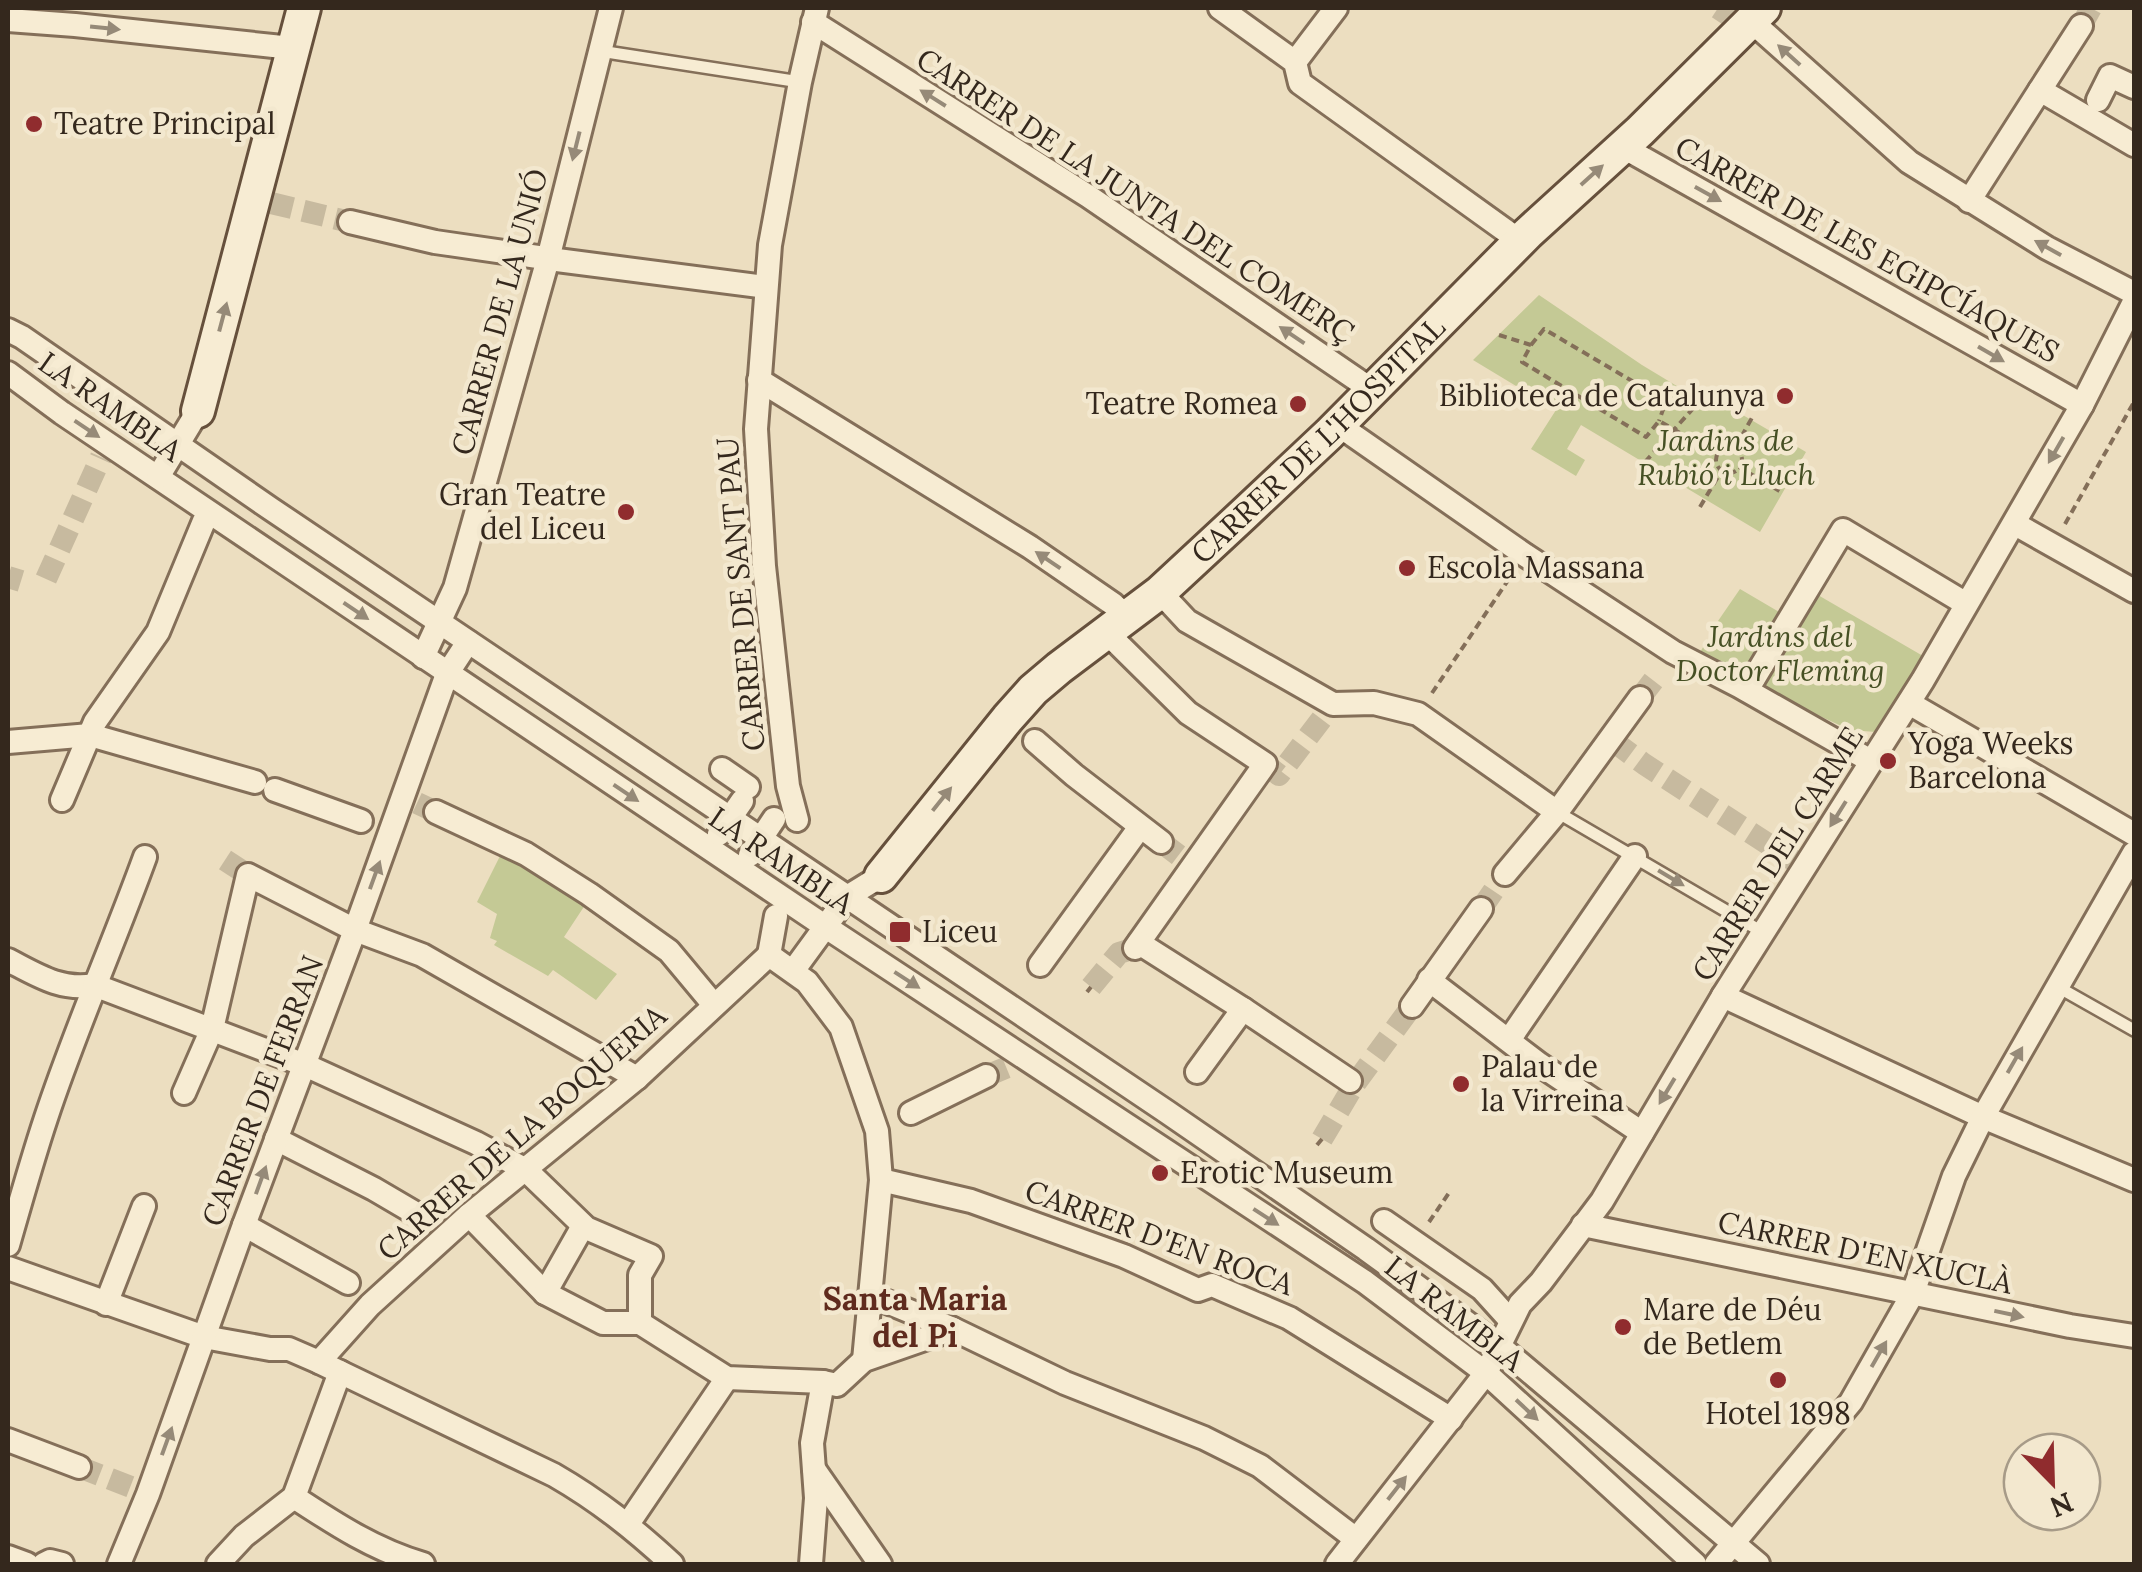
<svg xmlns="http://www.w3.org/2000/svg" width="2142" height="1572" font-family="Lora,serif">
<rect width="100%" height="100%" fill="#ecdec0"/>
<!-- green -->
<g fill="#c4c995">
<path d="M1539 295 1642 365 1695 397 1700 390 1806 452 1760 532 1581 425 1567 449 1585 460 1576 476 1531 449 1556 410 1473 360Z"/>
<path d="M1799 584 1923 656 1876 732 1850 730 1696 659 1708 639 1711 640 1720 623 1718 621 1740 589 1781 613Z"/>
<path d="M503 850 589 899 564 937 617 974 596 1000 553 970 548 976 494 945 497 941 490 938 497 914 477 902Z"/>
</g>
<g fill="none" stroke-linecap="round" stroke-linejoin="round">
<!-- street-tunnel -->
<g stroke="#c7ba9f" stroke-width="22" stroke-dasharray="22 11" stroke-linecap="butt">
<path d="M1718 8 1733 18"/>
<path d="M2081 26 2091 8"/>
<path d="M271 203 350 222"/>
<path d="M8 577 21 581"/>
<path d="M46 579 101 457"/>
<path d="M1640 698 1660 672"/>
<path d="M1613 741 1644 764 1796 862"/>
<path d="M1265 764 1279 775 1333 704"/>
<path d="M417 803 436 812"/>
<path d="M1161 842 1190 864"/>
<path d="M225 860 248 875"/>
<path d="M1481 909 1505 874"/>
<path d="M1091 987 1119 953 1135 948"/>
<path d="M986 1076 1008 1067"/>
<path d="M1322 1139 1354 1085 1412 1006"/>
<path d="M79 1467 131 1487"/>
</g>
<!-- lane casing -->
<g stroke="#846f59" stroke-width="16">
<g id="lane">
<path d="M600 51 800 82"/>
<path d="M1557 812 1764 933"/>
<path d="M2058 987 2134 1030"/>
</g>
</g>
<!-- street casing -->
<g stroke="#846f59" stroke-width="28">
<g id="street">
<path d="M1220 8 1295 62 1300 83 1520 241"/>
<path d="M8 20 75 25 292 48"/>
<path d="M1750 20 1909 162 2047 248 2134 293"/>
<path d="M813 22 1088 196 1372 390"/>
<path d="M1295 62 1336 8"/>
<path d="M2040 90 2081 26"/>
<path d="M2098 100 2110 76 2134 87"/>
<path d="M1623 147 2082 405"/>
<path d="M1969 201 2040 90 2134 145"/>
<path d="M350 222 435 242 538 257"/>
<path d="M557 260 766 287"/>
<path d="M8 330 22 337 271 509 1167 1112 1366 1249 1504 1350 1758 1564"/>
<path d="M8 373 62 413 826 927 1365 1282 1486 1373 1695 1564"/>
<path d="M759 380 1030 547 1113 604 1127 617"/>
<path d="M1347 431 1525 555 1673 652 1739 686 1871 761"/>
<path d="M158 477 198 411"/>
<path d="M2015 524 2134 591"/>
<path d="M1160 592 1187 621 1333 704 1374 703 1418 714 1557 812"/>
<path d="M1106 632 1188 713 1265 764 1135 948"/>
<path d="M423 657 455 588 548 259 611 8"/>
<path d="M1747 690 1843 530 1958 599"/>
<path d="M1909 703 2134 834"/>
<path d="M1035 741 1074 775 1161 842"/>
<path d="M8 742 90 735 255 782"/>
<path d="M722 769 748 787"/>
<path d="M275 790 361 821"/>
<path d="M62 800 95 722 158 632 204 521"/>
<path d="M436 812 526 854 589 894 669 951 714 1005"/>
<path d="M797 820 788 786 764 566 756 429 770 245 800 82 817 8"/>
<path d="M719 834 742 801"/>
<path d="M750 855 774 819"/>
<path d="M1505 874 1557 812 1640 698"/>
<path d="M1139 943 1243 1009 1350 1081"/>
<path d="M769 955 807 982 841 1027 877 1131 881 1180 864 1360"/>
<path d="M769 955 776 916"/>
<path d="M8 960C37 975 61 991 94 985"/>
<path d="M1040 965 1140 827"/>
<path d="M793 971 847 897 881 876"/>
<path d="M1429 980 1539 1064 1642 1133"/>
<path d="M94 985 305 1065 476 1143 526 1170 586 1228 651 1256 640 1275V1323"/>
<path d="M1723 996 1983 1117 2134 1180"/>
<path d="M1412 1006 1481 909"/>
<path d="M1509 1040 1635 856"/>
<path d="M1197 1072 1243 1009"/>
<path d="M184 1093 212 1029 248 875 355 930 422 955 637 1078"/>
<path d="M911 1113 986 1076"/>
<path d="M276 1139 374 1189 420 1216"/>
<path d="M881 1180 971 1201 1124 1256 1198 1290 1212 1285 1289 1318 1451 1419"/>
<path d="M469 1215 545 1293 603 1323H640L727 1378 823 1382 837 1385 864 1360 953 1329"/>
<path d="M1384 1221 1482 1289 1510 1320"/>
<path d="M244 1225 348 1283"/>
<path d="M1583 1225 2070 1326 2134 1336"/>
<path d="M8 1245C20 1203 32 1160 46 1118 75 1030 113 945 145 857"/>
<path d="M8 1268 204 1337 270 1349H289L319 1362 554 1475C599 1501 634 1529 672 1564"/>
<path d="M545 1293 583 1226"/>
<path d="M870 1295 953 1329 1065 1383 1204 1438 1260 1466 1356 1539"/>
<path d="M106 1304 144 1206"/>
<path d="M319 1362 370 1305 469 1215 637 1078 769 955"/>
<path d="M8 1440 79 1467"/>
<path d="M814 1469 880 1564"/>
<path d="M294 1497C335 1524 375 1550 423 1564"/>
<path d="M628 1524 727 1378"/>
<path d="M8 1557 27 1564"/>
<path d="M44 1564 50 1561 62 1564"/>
<path d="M119 1564 148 1494 244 1225 355 930 447 674 468 642"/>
<path d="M218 1564 244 1536 294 1497 340 1372"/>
<path d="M811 1564 816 1498 812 1443 823 1382"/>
<path d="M1337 1564 1486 1373 1520 1304 1541 1282 1602 1201 1723 996 1923 680 2082 405 2134 302"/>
<path d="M1716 1564 1851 1402 1913 1293 1954 1176 1983 1117 2134 853"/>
</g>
</g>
<!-- secondary casing -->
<g stroke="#66503c" stroke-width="38">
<g id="secondary">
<path d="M198 411 304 8"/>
<path id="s1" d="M881 876 1008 718 1033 690 1059 668 1160 592 1244 514 1329 434 1528 233 1640 131 1764 8"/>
</g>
</g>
<!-- path -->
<g stroke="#846f59" stroke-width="4" stroke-dasharray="8 5" stroke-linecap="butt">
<path d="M1499 335 1531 345 1522 362 1646 437 1659 421 1717 454"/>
<path d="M1531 345 1544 329 1666 401 1659 421"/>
<circle cx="1729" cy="460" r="13"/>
<path d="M1735 448 1753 416"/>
<path d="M1645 462 1697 404 1704 392"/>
<path d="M1739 467 1783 493"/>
<path d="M1700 507 1722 470"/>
<path d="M2065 524 2134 402"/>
<path d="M1432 693 1513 573"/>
<path d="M1087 992 1091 987"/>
<path d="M1317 1145 1322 1139"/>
<path d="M1429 1222 1451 1190"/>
</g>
<!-- lane -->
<use href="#lane" stroke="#f7ecd3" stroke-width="11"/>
<!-- street -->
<use href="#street" stroke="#f7ecd3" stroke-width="22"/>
<!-- secondary -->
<use href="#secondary" stroke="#f7ecd3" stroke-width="32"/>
</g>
<!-- one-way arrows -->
<defs><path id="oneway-solid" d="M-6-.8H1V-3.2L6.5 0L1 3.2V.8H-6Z" transform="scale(2.5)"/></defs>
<g fill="#968a78">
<use href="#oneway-solid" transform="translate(105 28) rotate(6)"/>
<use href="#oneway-solid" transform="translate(1789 55) rotate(-138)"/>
<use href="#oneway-solid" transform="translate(933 98) rotate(-148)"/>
<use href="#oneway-solid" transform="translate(576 146) rotate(104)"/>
<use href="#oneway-solid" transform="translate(1592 175) rotate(-42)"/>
<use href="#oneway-solid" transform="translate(1708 194) rotate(29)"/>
<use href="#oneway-solid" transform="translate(2048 248) rotate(-151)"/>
<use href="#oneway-solid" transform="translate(223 317) rotate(-75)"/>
<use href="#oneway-solid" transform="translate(1292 335) rotate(-146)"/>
<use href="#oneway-solid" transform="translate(1991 354) rotate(30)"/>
<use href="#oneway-solid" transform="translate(87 429) rotate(34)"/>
<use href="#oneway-solid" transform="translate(2056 450) rotate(120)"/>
<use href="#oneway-solid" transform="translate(1048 560) rotate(-146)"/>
<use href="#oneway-solid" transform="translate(356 611) rotate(34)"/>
<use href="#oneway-solid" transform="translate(626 793) rotate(34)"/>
<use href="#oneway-solid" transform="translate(942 799) rotate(-51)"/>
<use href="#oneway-solid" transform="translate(1838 814) rotate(122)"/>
<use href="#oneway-solid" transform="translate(375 875) rotate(-70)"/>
<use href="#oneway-solid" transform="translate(1671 878) rotate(31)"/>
<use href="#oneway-solid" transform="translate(907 980) rotate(33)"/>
<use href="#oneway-solid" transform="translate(2015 1060) rotate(-60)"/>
<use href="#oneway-solid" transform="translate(1667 1091) rotate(121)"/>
<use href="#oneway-solid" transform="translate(261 1180) rotate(-70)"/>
<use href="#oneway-solid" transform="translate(1266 1217) rotate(33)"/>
<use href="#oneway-solid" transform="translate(2009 1314) rotate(12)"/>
<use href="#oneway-solid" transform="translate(1879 1354) rotate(-60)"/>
<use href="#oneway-solid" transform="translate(1527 1410) rotate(43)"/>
<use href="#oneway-solid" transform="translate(167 1441) rotate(-70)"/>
<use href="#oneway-solid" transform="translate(1397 1488) rotate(-52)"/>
</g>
<!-- markers -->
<g fill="#902c2e" stroke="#f3e8cf" stroke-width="4">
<circle cx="34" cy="124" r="10"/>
<circle cx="1785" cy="396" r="10"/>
<circle cx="1298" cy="404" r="10"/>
<circle cx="626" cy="512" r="10"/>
<circle cx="1407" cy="568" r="10"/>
<circle cx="1888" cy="761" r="10"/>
<rect x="888" y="920" width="24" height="24" rx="5"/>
<circle cx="1461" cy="1084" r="10"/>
<circle cx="1160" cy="1173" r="10"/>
<circle cx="1623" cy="1327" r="10"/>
<circle cx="1778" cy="1380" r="10"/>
</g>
<g text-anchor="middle" stroke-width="9" stroke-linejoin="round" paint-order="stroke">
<!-- poi labels -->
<g font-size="30" fill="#34281d" stroke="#f3e8cf" text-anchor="start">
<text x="54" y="134">Teatre Principal</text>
<text x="1765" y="406" text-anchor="end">Biblioteca de Catalunya</text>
<text x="1278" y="414" text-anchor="end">Teatre Romea</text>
<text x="606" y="505" text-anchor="end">Gran Teatre<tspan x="606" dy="34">del Liceu</tspan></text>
<text x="1427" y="578">Escola Massana</text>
<text x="1908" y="754">Yoga Weeks<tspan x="1908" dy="34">Barcelona</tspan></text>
<text x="922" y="942">Liceu</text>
<text x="1481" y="1077">Palau de<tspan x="1481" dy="34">la Virreina</tspan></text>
<text x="1180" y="1183">Erotic Museum</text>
<text x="1643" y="1320">Mare de Déu<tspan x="1643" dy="34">de Betlem</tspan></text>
<text x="1778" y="1424" text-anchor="middle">Hotel 1898</text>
</g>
<!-- street labels -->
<g font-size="30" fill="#34281d" stroke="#f3e8cf">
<text transform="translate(1135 196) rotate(33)" y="10">CARRER DE LA JUNTA DEL COMERÇ</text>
<text transform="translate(1867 250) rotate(29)" y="10">CARRER DE LES EGIPCÍAQUES</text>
<text transform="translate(500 312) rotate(-75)" y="10">CARRER DE LA UNIÓ</text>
<text transform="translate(110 407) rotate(35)" y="10">LA RAMBLA</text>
<text dy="10" stroke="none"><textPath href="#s1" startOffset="620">CARRER DE L'HOSPITAL</textPath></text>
<text transform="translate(741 594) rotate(-95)" y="10">CARRER DE SANT PAU</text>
<text transform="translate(1778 854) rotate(-58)" y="10">CARRER DEL CARME</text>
<text transform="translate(781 861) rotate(34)" y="10">LA RAMBLA</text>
<text transform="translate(263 1091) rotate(-69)" y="10">CARRER DE FERRAN</text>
<text transform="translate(522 1133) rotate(-41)" y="10">CARRER DE LA BOQUERIA</text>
<text transform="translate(1159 1238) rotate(20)" y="10">CARRER D'EN ROCA</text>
<text transform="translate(1865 1253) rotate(12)" y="10">CARRER D'EN XUCLÀ</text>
<text transform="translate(1454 1314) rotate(38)" y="10">LA RAMBLA</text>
</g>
<!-- park labels -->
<g font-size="30" font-style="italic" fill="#465024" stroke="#f3e8cf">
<text x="1726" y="451">Jardins de<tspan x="1726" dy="34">Rubió i Lluch</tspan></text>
<text x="1780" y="647">Jardins del<tspan x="1780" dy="34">Doctor Fleming</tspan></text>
</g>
<!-- neighbourhood labels -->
<g font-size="32" font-weight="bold" fill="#5f2b1e" stroke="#f3e8cf">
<text x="915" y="1310">Santa Maria<tspan x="915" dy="37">del Pi</tspan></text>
</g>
</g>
<!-- border -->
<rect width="2142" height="1572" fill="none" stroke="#34281d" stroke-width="20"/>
<!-- north arrow -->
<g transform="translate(2052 1482) rotate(157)"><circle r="48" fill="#f3e8cf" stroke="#a79b88" stroke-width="2.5"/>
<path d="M0-8L18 38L0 25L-18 38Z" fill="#902c2e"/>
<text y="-15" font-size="28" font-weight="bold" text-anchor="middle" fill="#34281d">N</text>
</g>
</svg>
